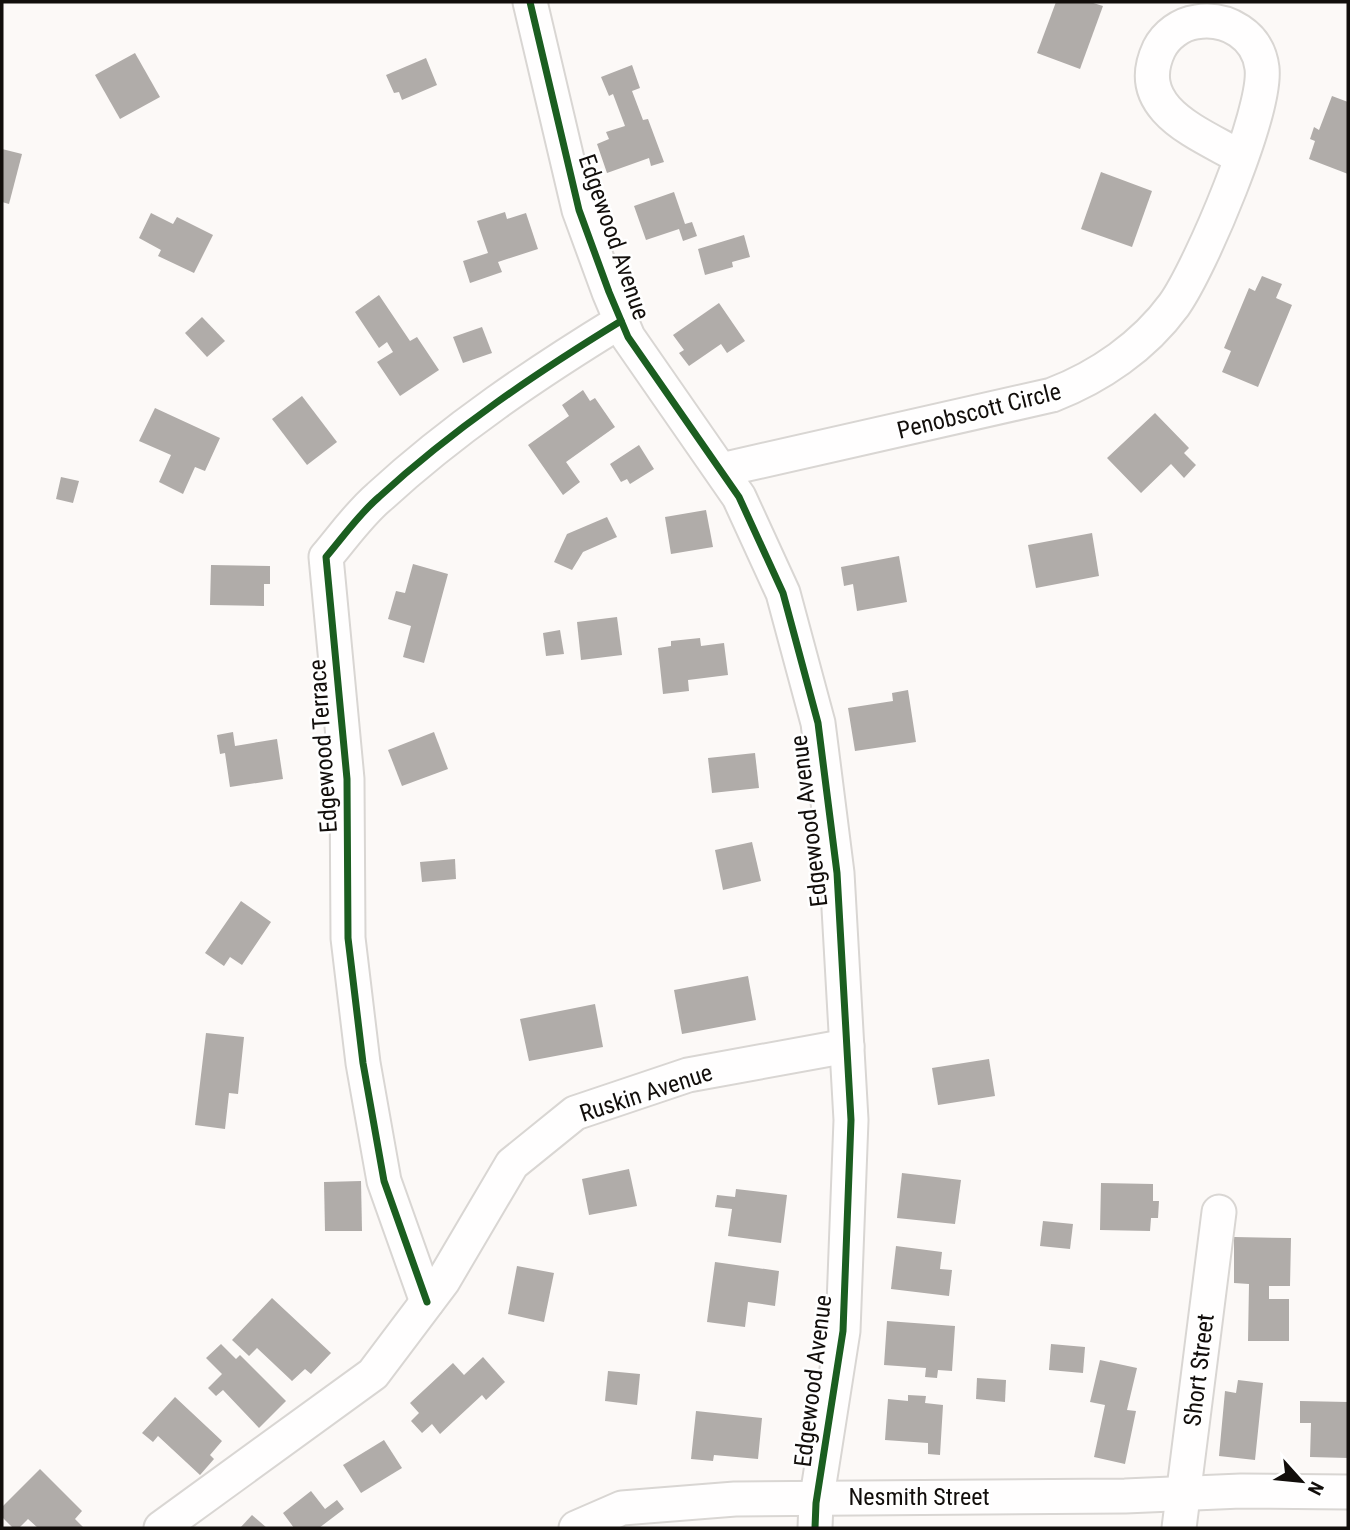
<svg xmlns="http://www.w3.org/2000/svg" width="1350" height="1530" font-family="'Roboto Condensed',sans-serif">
<rect width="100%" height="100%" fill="#fcf9f7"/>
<!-- building -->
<g fill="#b0aca9">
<path d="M1056 2H1090L1103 6 1080 69 1037 53Z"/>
<path d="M135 53 160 97 120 119 95 75Z"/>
<path d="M426 58 437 85 402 100 399 92 394 93 386 75Z"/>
<path d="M632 65 640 88 632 91 643 120 648 119 664 162 651 166 649 158 607 173 597 144 609 139 606 132 625 126 613 94 609 96 601 77Z"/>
<path d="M1332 96 1348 102V174L1309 159 1315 141 1310 139 1314 127 1319 130Z"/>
<path d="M2 149 22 154 9 204 2 202Z"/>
<path d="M1101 172 1152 191 1132 247 1081 229Z"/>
<path d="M674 192 685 224 692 222 697 236 683 241 679 229 646 240 634 206Z"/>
<path d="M505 212 507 219 526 213 538 249 498 262 502 272 470 283 463 261 488 253 477 221Z"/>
<path d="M151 213 173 224 177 217 213 235 194 273 158 256 161 250 139 238Z"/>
<path d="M744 235 750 257 732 262 733 267 705 275 698 249Z"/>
<path d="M1262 276 1282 284 1276 298 1292 305 1258 387 1222 372 1231 351 1224 348 1249 288 1255 291Z"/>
<path d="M379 295 410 341 417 337 439 370 400 396 377 362 393 352 387 342 379 348 355 312Z"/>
<path d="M719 303 745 341 727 353 721 344 689 366 679 353 684 350 673 335Z"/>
<path d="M202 317 225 341 207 357 185 333Z"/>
<path d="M482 327 492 353 463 363 453 337Z"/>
<path d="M583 390 590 401 595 398 615 427 566 462 580 482 563 495 528 445 569 416 562 405Z"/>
<path d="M302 396 337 442 307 465 272 419Z"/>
<path d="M155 408 220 438 205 471 195 467 183 494 159 482 171 455 139 441Z"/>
<path d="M1155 413 1189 448 1184 453 1196 465 1184 478 1171 464 1141 493 1107 458Z"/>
<path d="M639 445 654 469 630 484 627 479 621 482 610 464Z"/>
<path d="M61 477 79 481 73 503 56 499Z"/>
<path d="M706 510 713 547 671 554 665 517Z"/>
<path d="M607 517 617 537 583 552 572 570 554 562 567 534Z"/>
<path d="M1092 533 1099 576 1036 588 1028 545Z"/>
<path d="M899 556 907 602 857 611 853 584 844 586 841 567Z"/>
<path d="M413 564 448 574 424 663 403 657 411 626 388 619 396 591 405 593Z"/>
<path d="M211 565 270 566V584H264V606L210 605Z"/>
<path d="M617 617 622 655 581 660 577 622Z"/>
<path d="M560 630 564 654 546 656 543 633Z"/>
<path d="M700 638 701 646 724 643 728 675 688 680 689 691 663 694 658 648 671 646V641Z"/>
<path d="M908 690 916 742 855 751 848 708 893 701 892 693Z"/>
<path d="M233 732 235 746 277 739 283 779 230 787 225 753 220 754 217 735Z"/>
<path d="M434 732 448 769 402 786 388 750Z"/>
<path d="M755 753 759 788 712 793 708 758Z"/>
<path d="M752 842 761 881 723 890 715 850Z"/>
<path d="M455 859 456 879 422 882 420 862Z"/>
<path d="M241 901 271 922 242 965 230 957 224 966 205 953Z"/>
<path d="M748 976 756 1020 682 1034 674 990Z"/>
<path d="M595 1004 603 1047 529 1061 520 1019Z"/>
<path d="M206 1033 244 1037 238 1094 229 1093 225 1129 195 1125Z"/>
<path d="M989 1059 995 1096 938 1105 932 1068Z"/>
<path d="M629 1169 637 1206 589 1215 582 1179Z"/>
<path d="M902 1173 961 1180 955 1224 897 1218Z"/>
<path d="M361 1181 362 1231H325L324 1182Z"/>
<path d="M1101 1183 1153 1184V1201H1159L1158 1218H1151L1150 1231 1100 1230Z"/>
<path d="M736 1189 787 1195 781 1243 728 1236 732 1209 715 1207 717 1195 735 1197Z"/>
<path d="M1043 1221 1073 1224 1070 1249 1040 1246Z"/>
<path d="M1234 1237 1291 1238 1290 1286H1269V1299H1289V1341H1248L1249 1284 1234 1283Z"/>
<path d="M896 1246 942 1252 940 1269 952 1270 949 1296 891 1289Z"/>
<path d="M715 1262 779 1271 775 1306 748 1302 745 1327 707 1322Z"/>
<path d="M517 1266 554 1273 544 1322 508 1314Z"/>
<path d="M272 1298 331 1353 311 1374 305 1369 292 1381 257 1348 249 1356 232 1340Z"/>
<path d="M887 1321 955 1326 952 1371 938 1370 937 1378 925 1377 926 1368 884 1365Z"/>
<path d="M221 1344 236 1359 240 1355 286 1401 259 1428 223 1390 216 1396 208 1388 222 1374 206 1358Z"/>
<path d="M1051 1344 1085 1347 1083 1373 1049 1370Z"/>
<path d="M483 1357 505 1382 486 1400 482 1395 440 1434 432 1424 422 1433 411 1421 419 1413 410 1403 453 1363 464 1375Z"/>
<path d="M1100 1360 1137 1368 1127 1410 1136 1411 1125 1464 1094 1457 1105 1405 1090 1402Z"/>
<path d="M608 1371 640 1374 637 1405 605 1401Z"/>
<path d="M977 1378 1006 1380 1005 1402 976 1399Z"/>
<path d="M1238 1380 1263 1383 1255 1460 1219 1456 1225 1391 1236 1393Z"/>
<path d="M908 1395 926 1396 925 1403 943 1405 940 1455 928 1454V1443L885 1440 888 1399 908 1401Z"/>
<path d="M175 1397 222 1441 210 1455 214 1459 200 1475 158 1436 153 1442 142 1433Z"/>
<path d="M1300 1401 1348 1402V1458L1310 1457 1311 1423H1300Z"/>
<path d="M696 1411 762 1418 758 1459 714 1455 713 1461 691 1459Z"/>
<path d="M384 1440 402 1468 361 1493 343 1465Z"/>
<path d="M40 1469 82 1511 75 1519 84 1528H38L28 1519 19 1528H13L2 1517V1507Z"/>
<path d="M311 1491 325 1509 337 1500 344 1509 319 1528H294L283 1513Z"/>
<path d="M252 1515 267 1528H240Z"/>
</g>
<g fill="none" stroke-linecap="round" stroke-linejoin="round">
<!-- minor casing -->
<g stroke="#d9d6d3" stroke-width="37">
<g id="minor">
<path d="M530 2 579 210 609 292 628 337 739 497 783 593 818 723 837 873 851 1120 843 1331 816 1503 815 1528"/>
<path d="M721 470 1052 395C1099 377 1144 346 1174 305 1201 267 1267 111 1262 68 1258 35 1227 17 1196 22 1181 24 1166 35 1159 49 1131 109 1199 133 1240 157"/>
<path d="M427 1302 384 1181 363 1063 348 938 347 779 326 557C343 537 359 514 379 497 453 429 536 373 621 321"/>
<path d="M161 1528 373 1374 443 1281 512 1164 575 1113 688 1075 847 1046"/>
<path d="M576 1528 622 1508 735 1499 1125 1496 1241 1491 1348 1492"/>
<path d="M1179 1528 1219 1212"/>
</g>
</g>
<!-- minor -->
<use href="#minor" stroke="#fffefe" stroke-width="33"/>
<!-- cycleway casing -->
<g stroke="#fff" stroke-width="11">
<g id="cycleway">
<path d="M530 2 579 210 609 292 628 337 739 497 783 593 818 723 837 873 851 1120 843 1331 816 1503 815 1528"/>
<path d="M427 1302 384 1181 363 1063 348 938 347 779 326 557C343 537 359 514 379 497 453 429 536 373 621 321"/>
</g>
</g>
<!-- cycleway -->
<use href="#cycleway" stroke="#1b5e20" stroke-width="7"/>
</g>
<g text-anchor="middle" stroke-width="5" stroke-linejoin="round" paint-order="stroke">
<!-- street labels -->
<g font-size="24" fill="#120e0b" stroke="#fff">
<text transform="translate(614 237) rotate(71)" y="8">Edgewood Avenue</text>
<text transform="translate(979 411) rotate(-14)" y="8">Penobscott Circle</text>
<text transform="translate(323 746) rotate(-94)" y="8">Edgewood Terrace</text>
<text transform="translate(809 821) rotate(-97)" y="8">Edgewood Avenue</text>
<text transform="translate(646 1093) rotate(-18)" y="8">Ruskin Avenue</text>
<text transform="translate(1199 1370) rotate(-83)" y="8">Short Street</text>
<text transform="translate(813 1381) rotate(-83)" y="8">Edgewood Avenue</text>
<text x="919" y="1505">Nesmith Street</text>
</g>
</g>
<!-- border -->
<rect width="1350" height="1530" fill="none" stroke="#120e0b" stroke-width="7"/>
<!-- north arrow -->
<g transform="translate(1301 1481) rotate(117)" stroke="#ffffff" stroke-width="5" paint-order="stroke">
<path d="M0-5L12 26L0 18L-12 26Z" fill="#120e0b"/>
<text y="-10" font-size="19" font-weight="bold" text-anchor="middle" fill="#120e0b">N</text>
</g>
</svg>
